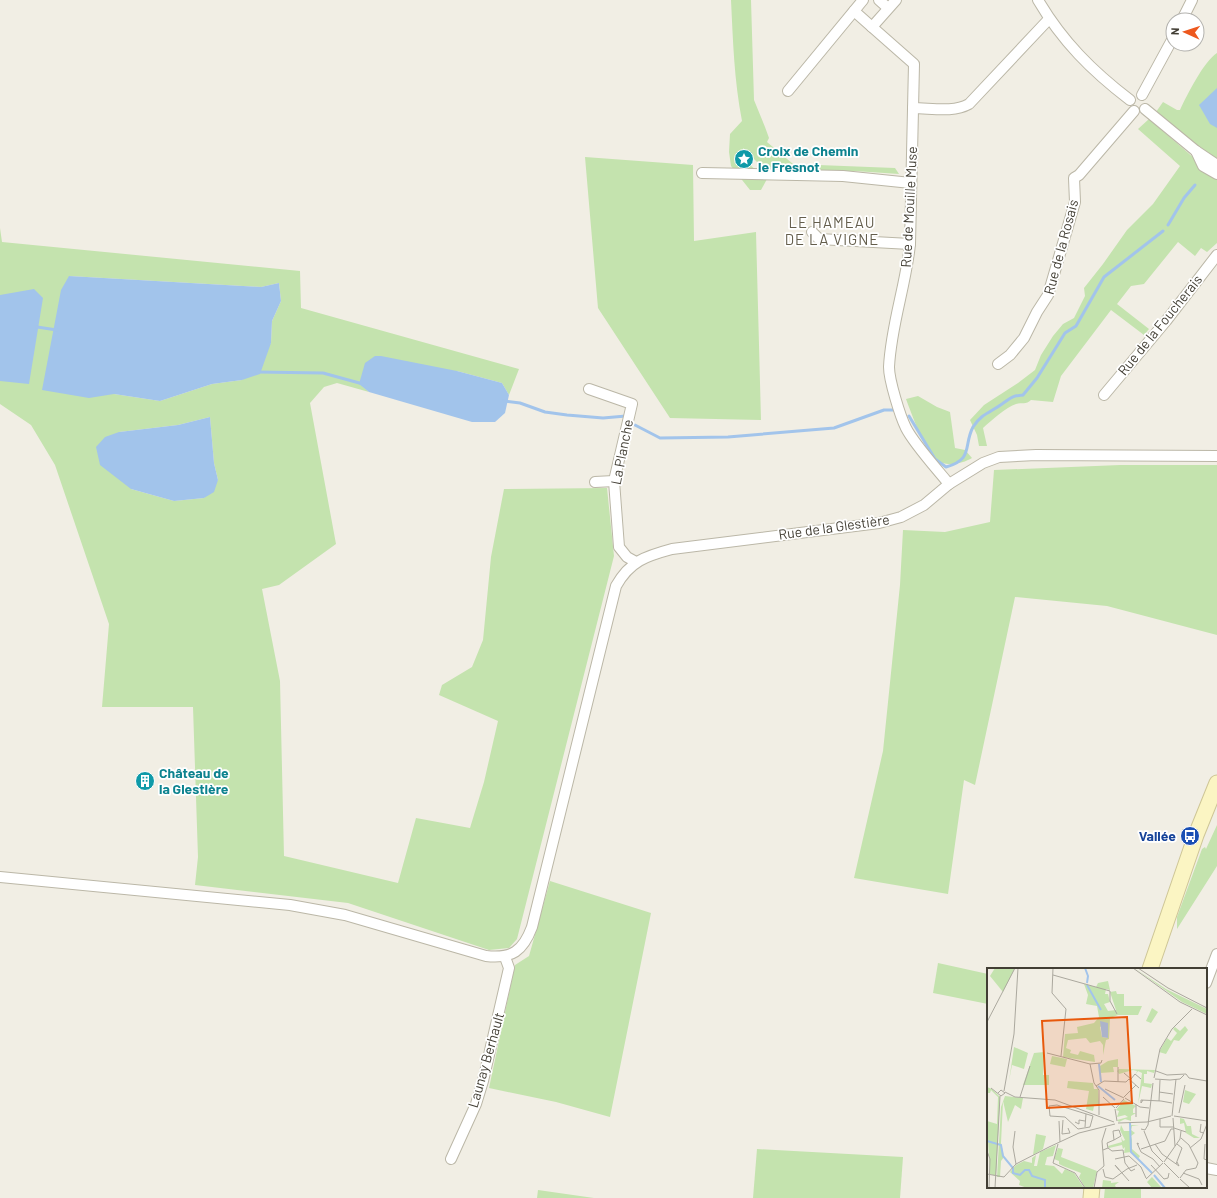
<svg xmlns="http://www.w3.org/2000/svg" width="1217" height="1198" font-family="Barlow,sans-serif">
<rect width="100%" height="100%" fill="#f1eee4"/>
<!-- green -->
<g fill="#c4e3ae" fill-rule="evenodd">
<path d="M731 0H751L754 100 765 127 769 138 767 142 793 164 895 168 899 174 855 171 772 172 763 168 743 148 745 161 767 179 761 190H750L731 166 729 152 730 134 742 121C734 80 733 41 731 0Z"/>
<path d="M1217 53V160L1204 152 1156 112 1163 102 1177 110H1180C1187 95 1204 61 1217 53Z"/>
<path d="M1149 119 1217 178V243L1207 252 1201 248 1195 256 1178 242 1144 284 1131 286 1117 304 1149 329 1144 335 1111 310 1061 376 1053 402 1031 400C1026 405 1022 402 1016 404 1005 408 992 420 983 428L987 446H979L977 435 970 420 984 405 1018 383 1035 370 1041 355 1053 336 1063 324 1074 318 1085 296 1084 288 1103 264 1127 230 1153 204 1180 166 1138 129Z"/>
<path d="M585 157 693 165 694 241 756 232 761 420 670 418 598 308Z"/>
<path d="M0 228 2 242 300 271 301 308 519 369 509 395 502 383 457 371 360 384 369 392 337 383 324 387 310 403 336 544 279 585 262 589 280 681 284 856 398 883 416 818 470 828 484 782 498 721 439 695 442 685 472 667 483 640 491 557 504 489 607 488 614 556 517 939 509 948 489 950 348 903 195 885 198 857 193 707H102L109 624 55 465 31 425 0 404ZM69 276 261 287 279 283 281 301 272 321 271 343 242 380 212 384 160 401 114 394ZM210 417 214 463 218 480 204 498 174 501 131 489 119 432 178 425Z"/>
<path d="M918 396 937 407 950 412 955 448 965 450 972 458C962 464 944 468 934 458 923 446 912 415 906 399Z"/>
<path d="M1120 465H1217V635L1107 606 1015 597 975 785 964 780 948 894 854 878 883 751 900 585 903 530 945 532 990 522 994 470Z"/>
<path d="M1217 825V866L1177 929V917L1202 849 1205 847 1206 849Z"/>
<path d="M550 881 651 913 610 1117 556 1102 489 1088 515 965 529 956Z"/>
<path d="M938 963 988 974V1004L933 993Z"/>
<path d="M757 1149 903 1157 900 1198H753Z"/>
<path d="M1105 1187H1141V1198H1104Z"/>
<path d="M538 1190 594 1198H537Z"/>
</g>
<!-- water -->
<g fill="#a2c4eb">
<path d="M1217 88V128L1210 124 1199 105Z"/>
<path d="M69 276 261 287 279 283 281 301 272 321 271 343 260 374 242 380 212 384 160 401 114 394 89 398 42 390 61 290Z"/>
<path d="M34 289 43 298 29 384 0 381V295Z"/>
<path d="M375 356H381L457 371 502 383 509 395 505 413 495 422H472L369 392 359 384 365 363Z"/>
<path d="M210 417 214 463 218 480 214 492 204 498 174 501 131 489 100 465 96 447 105 437 119 432 178 425Z"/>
</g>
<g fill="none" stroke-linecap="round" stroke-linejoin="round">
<!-- stream -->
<g stroke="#a2c4eb" stroke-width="3">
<path d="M1168 225 1184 198 1195 185"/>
<path d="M37 327 57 330"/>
<path d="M257 372 323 373 363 384"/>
<path d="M504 401 520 403 545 412 567 415 603 418 626 416"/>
<path d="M909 416 935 459 946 467C974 459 963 446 973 427 981 414 991 412 1002 404 1011 398 1011 396 1023 395L1037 378 1065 333 1076 326 1104 277 1163 231"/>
<path d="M635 425 660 438 728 437 834 428 884 410H893"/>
</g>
<!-- street casing -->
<g stroke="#bbb7a7" stroke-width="12">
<g id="street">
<path d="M879 0 888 8"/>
<path d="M896 0 872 27 914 64 910 244C906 285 891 325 889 367 889 380 900 416 906 428 914 444 937 469 949 484"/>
<path d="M1038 0C1062 41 1092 71 1130 100"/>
<path d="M854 11 872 27"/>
<path d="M1182 20 1192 0"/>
<path d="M788 91 863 0"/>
<path d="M1142 95 1173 38"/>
<path d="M913 108C931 108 953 113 969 104L1049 19"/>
<path d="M1145 109 1196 151 1217 165"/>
<path d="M1196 151 1203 166 1217 174"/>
<path d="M702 173 843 176 911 183"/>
<path d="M812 232 819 239 910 244"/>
<path d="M998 364 1010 355 1024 338 1037 312 1048 295 1075 202 1074 178 1079 175 1134 111"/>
<path d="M589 389 632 404 614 481 619 547 627 557 636 562"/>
<path d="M1104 395 1166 321 1217 255"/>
<path d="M595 482 614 481"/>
<path d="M0 877 290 905 345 915 486 956C512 959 523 951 532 927L616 586C630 561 646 556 672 549L879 523 901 517 924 505 949 484 983 463 999 457 1036 455 1217 456"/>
<path d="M1206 983 1217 954"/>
<path d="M451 1159 476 1104 483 1081 509 968 505 957"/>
<path d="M1206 1168 1217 1170"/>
</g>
</g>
<!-- secondary casing -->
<g stroke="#cec696" stroke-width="17">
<g id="secondary">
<path d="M1150 969 1196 835 1217 783"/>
<path d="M1091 1198 1092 1187"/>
</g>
</g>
<!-- street -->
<use href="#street" stroke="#fff" stroke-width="10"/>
<!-- secondary -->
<use href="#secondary" stroke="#fbf5c3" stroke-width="15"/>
</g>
<!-- icons -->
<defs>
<g id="sight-disc" transform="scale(1)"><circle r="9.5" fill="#0f9aa8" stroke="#fff"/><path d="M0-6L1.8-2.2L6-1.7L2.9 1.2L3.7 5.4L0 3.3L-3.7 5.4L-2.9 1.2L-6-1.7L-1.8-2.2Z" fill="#fff"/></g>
<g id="building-disc" transform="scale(1)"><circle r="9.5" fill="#0f9aa8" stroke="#fff"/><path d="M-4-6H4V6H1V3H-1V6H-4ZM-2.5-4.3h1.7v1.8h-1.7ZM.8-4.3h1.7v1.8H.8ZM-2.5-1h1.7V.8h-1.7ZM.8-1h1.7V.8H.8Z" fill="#fff"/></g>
<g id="bus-disc" transform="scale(1)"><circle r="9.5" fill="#1a4fb4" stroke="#fff"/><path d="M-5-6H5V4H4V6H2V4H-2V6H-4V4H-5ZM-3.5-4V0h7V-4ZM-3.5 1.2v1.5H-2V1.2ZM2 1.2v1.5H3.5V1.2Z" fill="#fff"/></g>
</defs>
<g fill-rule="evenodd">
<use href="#sight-disc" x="744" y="159"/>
<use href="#building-disc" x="145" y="781"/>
<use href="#bus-disc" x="1190" y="836"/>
</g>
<g text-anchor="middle" stroke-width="3.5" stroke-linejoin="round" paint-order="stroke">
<!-- culture labels -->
<g font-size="14" font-weight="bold" fill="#0d838f" stroke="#fff" text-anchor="start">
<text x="758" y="156">Croix de Chemin<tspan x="758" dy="16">le Fresnot</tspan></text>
<text x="159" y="778">Château de<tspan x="159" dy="16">la Glestière</tspan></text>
</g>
<!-- street labels -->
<g font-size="14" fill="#423e34" stroke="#fff">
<text transform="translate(909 207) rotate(-87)" y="5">Rue de Mouille Muse</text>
<text transform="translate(1061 247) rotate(-75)" y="5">Rue de la Rosais</text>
<text transform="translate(1160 325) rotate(-51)" y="5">Rue de la Foucherais</text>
<text transform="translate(622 452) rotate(-79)" y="5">La Planche</text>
<text transform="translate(834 527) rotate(-8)" y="5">Rue de la Glestière</text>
<text transform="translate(486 1060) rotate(-74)" y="5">Launay Berhault</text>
</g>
<!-- transit labels -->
<g font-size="14" font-weight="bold" fill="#164399" stroke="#fff" text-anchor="end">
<text x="1176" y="841">Vallée</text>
</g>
<!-- neighbourhood labels -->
<g font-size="15" letter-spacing="1" fill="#645e4c" stroke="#fff">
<text x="832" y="228">LE HAMEAU<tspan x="832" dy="17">DE LA VIGNE</tspan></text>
</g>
</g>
<!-- overview -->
<g transform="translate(987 968)">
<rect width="220" height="220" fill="#f1eee4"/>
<path d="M8 0H28L16 24 3 8ZM147 0 179 21 220 41V46L195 34ZM121 13 123 22 119 21 118 26H121L123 34 117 36 121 43 129 42 123 24 129 23 130 26H137V38H155L151 47H131L123 50 122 71 119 72 116 87V77L113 73 103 75 99 70 81 72 79 80 84 82 83 85 91 87 93 83 107 87 108 94 76 89 78 66 91 65 90 59 107 55 112 49 110 38 99 36 101 27 97 16 109 19 111 15ZM121 55V70L115 69 113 59ZM165 40 171 44 164 55 159 53ZM198 58 201 62 192 73 187 72 179 86 172 84 180 70 184 73 190 65 186 61 188 59 193 63ZM27 79 41 85 37 101 25 97 22 113ZM57 84 56 107H62V117H36L47 85ZM65 88 80 91 78 99 63 96ZM131 91V99H126L127 104 113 105V98L121 93ZM132 101 168 102 167 105 160 103V106H157V115L165 116 164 120 155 118 151 136 155 105 151 103 149 106 150 103 146 102 132 106 130 103ZM81 113 106 115 107 121H111L112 138H107L106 143 99 141 102 123 80 120ZM0 119 5 121 13 129 9 208 3 206 0 153 10 156 11 129 4 122 3 125H0ZM198 122 209 126 202 136 196 134ZM18 128 36 130 34 141 28 137 21 154 16 133 14 175 17 189 14 193 13 209H10L14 139ZM137 132 149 138 146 141V145H149L144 148V153L138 151 132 154 130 152 141 149 138 147 130 149 132 143 129 142ZM193 150 197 151 200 158H204L205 166 213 170H207L199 165 197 155 193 156ZM143 155 144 157H152L145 158 144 162 148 165 144 168 145 172 148 170 145 172V181L153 188 151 191 144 184 137 185 138 179 136 181 135 177 122 180 121 178 135 174 134 169 136 173 138 172 133 162 134 157 137 163H143ZM49 166 59 168 56 181 46 187ZM69 177 66 188 60 189 58 197 67 198 75 206 78 201 87 205 97 220H40L32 217 33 213 23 204 29 197 37 193 45 195V190L49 187 47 198H50L53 184ZM71 180 76 181 74 189 110 203 106 220H98L92 209 94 205 76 198 72 196V193L67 191ZM165 209 174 219 177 220H165L160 214ZM116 212 124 213V215L132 214 128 217 129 220H115Z" fill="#c4e3ae" fill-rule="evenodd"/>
<path d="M113 53 121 55V70L115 69Z" fill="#a2c4eb"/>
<path fill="none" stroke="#a2c4eb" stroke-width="2" d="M98 0 101 8 100 15M100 17 114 42M112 96 114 114M111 118 128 132M143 155 144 184 165 205M0 173 14 177 16 188 26 200V205L33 207 38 202H42L45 208 58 212V220M167 207 178 220"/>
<path fill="none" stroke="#aba89e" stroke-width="1" d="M66 0 65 25 79 41 74 88M146 0 193 34 220 47M151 0 181 20 220 40M66 7 123 23V33L130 46M0 54 28 0M60 85 103 96 107 115 112 122V147M103 96 114 95 115 92M131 99V114M169 103 180 107 199 106 202 110 220 113M137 105 144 111 148 106 154 111M167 110 173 81 185 61 205 41M168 111 183 112 193 111 197 107M109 118 117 113 139 114 142 111 152 120M4 120 14 128 18 125 14 122 11 125M118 121 137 130M17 123 27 66 31 0M18 124 28 129 68 132 127 154M172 124 186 126M33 129 43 98M116 129 128 140M137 129 149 117M138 130 153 139 162 140M156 132 154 135V132L174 133 185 135M172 133 173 112M149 136V149M70 137 106 148 103 159 91 161 78 149 63 148 62 138ZM129 140 137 131M128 141 130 153M192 145 198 117M185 148 189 111M187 148 220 153M186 150 188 178M173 151V159H187M76 152 75 166 83 165 81 160M72 153 73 174M88 154 92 156V152L98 153M131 155 160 154 184 148M214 156 213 164 217 165M98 159 99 146M187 160 199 164M154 161 158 162 161 157 166 115M28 163 26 179 29 196M157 163 165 183 176 194M71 176 66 195 88 205 98 220M152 176 150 175 154 184 166 191 173 199M168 176 175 186 192 198 190 194M218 176 217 191 220 192M121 180 125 183 136 182 138 195 144 203 148 201M203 180 214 171 220 156M154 181 178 173 184 161H187M116 182 121 180 120 175 127 172 134 168 132 162 126 163 127 172M0 183 3 191 2 220M128 191 142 188 154 199 159 210M177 194 193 171 194 163M177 195 192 210M189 196 195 180 190 176M164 197 177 211 181 210 182 205M116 201 118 209 126 211 140 201 150 197M132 202 128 197 142 213M196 205 212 211 215 217M0 206 17 209 29 196 62 179 92 165 128 156M193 210 199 202 209 200 211 195 202 177 194 170M159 211 176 195M193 211 203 220M8 220 13 128M107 220 110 204 117 198 115 173 119 160"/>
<path fill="#e8590c" fill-opacity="0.15" stroke="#e8590c" stroke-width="2" d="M140 49 145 135 60 140 55 53Z"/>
<rect width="220" height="220" fill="none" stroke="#423e34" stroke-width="2"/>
</g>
<!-- north arrow -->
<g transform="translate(1185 32) rotate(273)"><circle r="19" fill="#ffffff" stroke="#b3b2ae"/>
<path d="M0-3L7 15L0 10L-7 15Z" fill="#ed581e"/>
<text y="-6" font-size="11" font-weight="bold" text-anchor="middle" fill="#423e34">N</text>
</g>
</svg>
